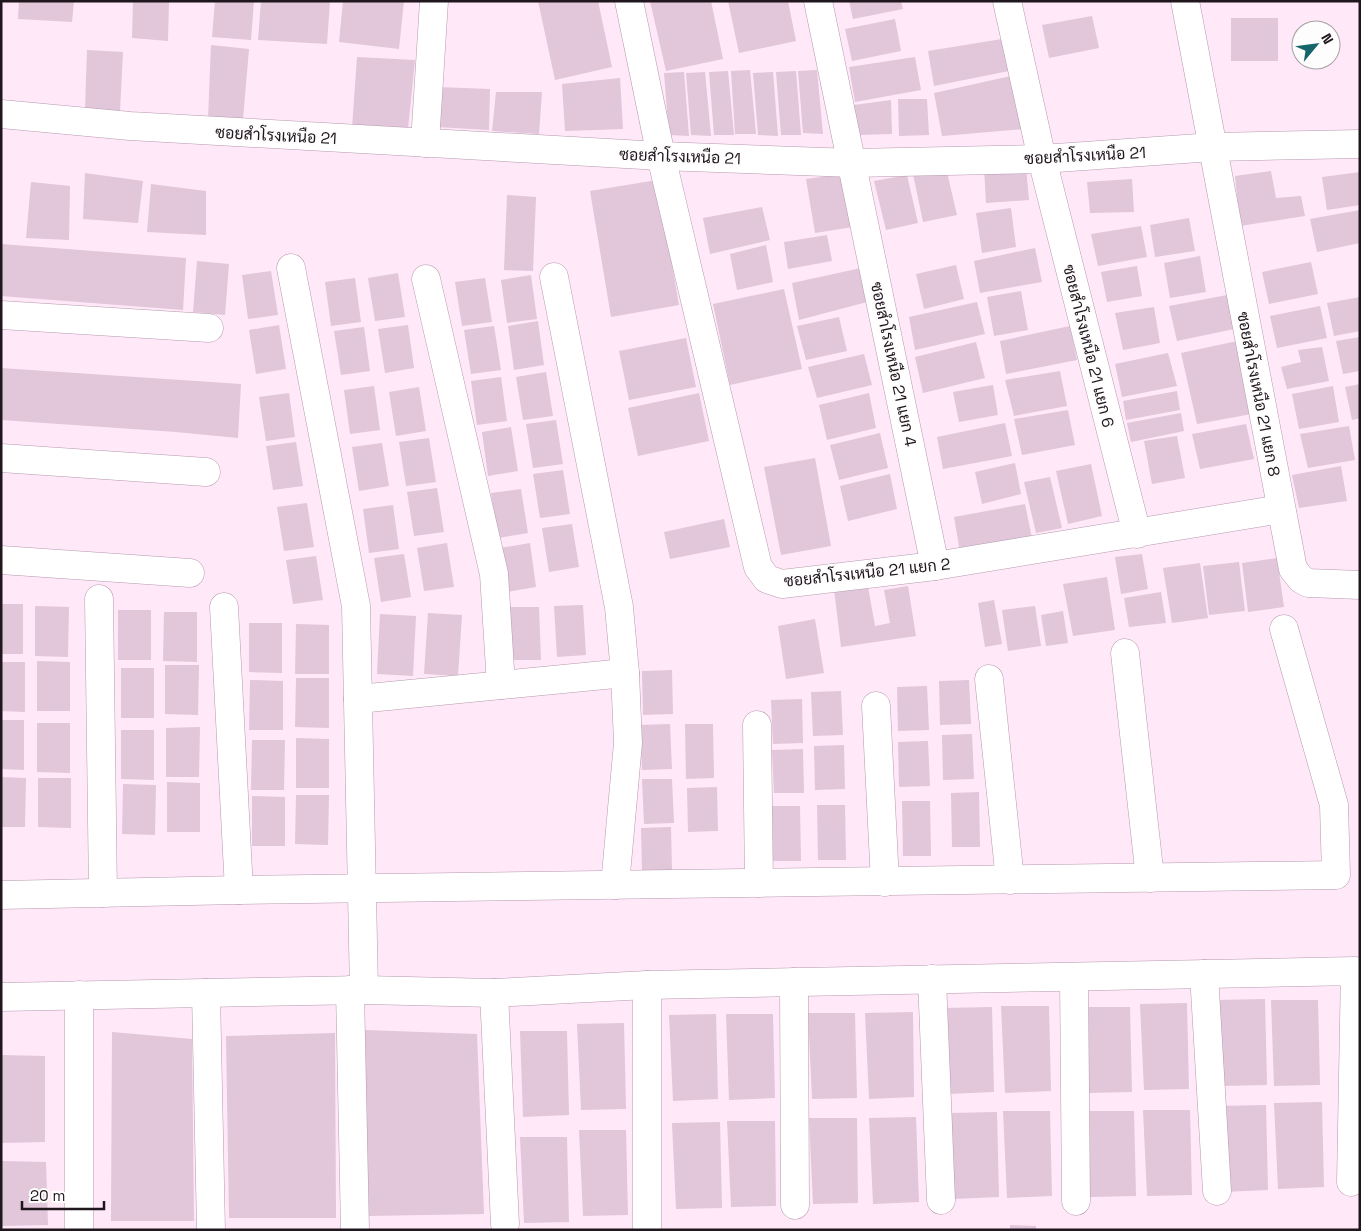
<svg xmlns="http://www.w3.org/2000/svg" width="1361" height="1231" font-family="'Space Grotesk',Sarabun,sans-serif">
<rect width="100%" height="100%" fill="#ffe8f8"/>
<!-- building -->
<g fill="#e2c6da">
<path d="M19 1H74L72 22 18 19Z"/>
<path d="M133 1H169L168 41 132 38Z"/>
<path d="M215 1H254L251 40 212 37Z"/>
<path d="M261 1H330L327 44 258 40Z"/>
<path d="M343 1H404L399 49 339 42Z"/>
<path d="M538 1H598L612 67 555 80Z"/>
<path d="M650 1H711L723 59 666 71Z"/>
<path d="M728 1H788L796 41 739 53Z"/>
<path d="M849 1H901L903 9 853 19Z"/>
<path d="M1092 16 1099 48 1049 58 1042 25Z"/>
<rect x="1231" y="18" width="47" height="43"/>
<path d="M895 19 901 51 852 61 845 29Z"/>
<path d="M1002 39 1009 71 934 86 928 51Z"/>
<path d="M211 45 249 49 243 119H208Z"/>
<path d="M87 50 123 52 120 111 85 109Z"/>
<path d="M357 57 415 60 408 129 352 128Z"/>
<path d="M915 57 921 90 855 102 849 67Z"/>
<path d="M750 70 756 134H735L731 71Z"/>
<path d="M817 70 823 134 803 133 798 71Z"/>
<path d="M728 71 734 135H714L709 72Z"/>
<path d="M796 71 801 135H781L776 72Z"/>
<path d="M684 72 689 136 669 135 664 73Z"/>
<path d="M705 72 711 136 691 135 686 73Z"/>
<path d="M773 72 778 136 758 135 753 73Z"/>
<path d="M1011 76 1024 129 942 136 934 93Z"/>
<path d="M620 78 623 129 565 131 562 84Z"/>
<path d="M437 87 490 89 489 130 436 127Z"/>
<path d="M496 92H542L539 134 492 131Z"/>
<path d="M898 99H927L929 135 899 136Z"/>
<path d="M891 100 892 134 858 135 854 105Z"/>
<path d="M1026 167 1029 200 986 203 984 168Z"/>
<path d="M946 168 957 215 923 222 913 174Z"/>
<path d="M1271 171 1276 198 1301 196 1305 216 1240 226 1235 176Z"/>
<path d="M1360 172V205L1327 210 1322 177Z"/>
<path d="M85 173 143 181 138 223 83 219Z"/>
<path d="M844 174 853 227 815 233 806 179Z"/>
<path d="M907 175 918 223 886 230 874 181Z"/>
<path d="M1132 179 1134 212 1090 213 1087 182Z"/>
<path d="M657 180 679 305 611 317 590 191Z"/>
<path d="M31 182 70 186 69 240 26 238Z"/>
<path d="M151 184 206 191V235L147 232Z"/>
<path d="M507 195 536 197 533 271 504 270Z"/>
<path d="M762 207 770 240 710 254 703 218Z"/>
<path d="M1011 208 1016 247 982 253 976 213Z"/>
<path d="M1360 210V243L1317 252 1310 219Z"/>
<path d="M1189 218 1195 251 1155 257 1150 225Z"/>
<path d="M1141 226 1147 257 1098 266 1091 234Z"/>
<path d="M827 235 832 261 788 269 784 242Z"/>
<path d="M1 244 186 258 183 310 1 296Z"/>
<path d="M766 245 773 282 737 290 730 254Z"/>
<path d="M1035 248 1042 282 980 293 974 261Z"/>
<path d="M1200 256 1206 292 1170 298 1164 263Z"/>
<path d="M197 261 229 264 225 315 193 312Z"/>
<path d="M1311 262 1318 294 1269 304 1262 272Z"/>
<path d="M956 265 964 299 924 309 916 274Z"/>
<path d="M1137 266 1142 296 1107 302 1101 272Z"/>
<path d="M861 268 867 302 799 320 792 283Z"/>
<path d="M271 271 278 315 248 319 242 275Z"/>
<path d="M398 273 405 317 375 321 368 278Z"/>
<path d="M531 275 537 319 507 323 501 280Z"/>
<path d="M355 278 361 322 331 326 325 282Z"/>
<path d="M485 278 492 322 462 326 455 282Z"/>
<path d="M784 289 802 369 730 385 713 304Z"/>
<path d="M1021 291 1028 330 994 336 987 297Z"/>
<path d="M1227 295 1234 329 1177 341 1169 306Z"/>
<path d="M1360 297V331L1334 336 1327 303Z"/>
<path d="M977 302 985 334 915 350 909 317Z"/>
<path d="M1320 306 1327 338 1277 348 1270 316Z"/>
<path d="M1154 307 1160 343 1123 350 1115 313Z"/>
<path d="M839 317 847 351 806 360 797 326Z"/>
<path d="M538 321 544 365 514 370 508 326Z"/>
<path d="M279 325 286 369 256 374 249 330Z"/>
<path d="M408 325 414 368 385 373 378 329Z"/>
<path d="M494 326 501 370 471 374 464 330Z"/>
<path d="M1070 326 1077 360 1006 374 1000 341Z"/>
<path d="M364 327 370 371 341 375 334 331Z"/>
<path d="M1360 337V371L1343 374 1336 341Z"/>
<path d="M686 338 696 387 629 400 619 351Z"/>
<path d="M1242 340 1257 413 1197 424 1181 353Z"/>
<path d="M976 342 985 378 923 393 915 357Z"/>
<path d="M1322 347 1329 381 1287 389 1281 367 1301 362 1298 350Z"/>
<path d="M1168 353 1177 386 1122 397 1115 364Z"/>
<path d="M864 354 872 385 817 398 808 367Z"/>
<path d="M1 368 241 384 238 438 176 432 1 420Z"/>
<path d="M1060 371 1067 406 1014 416 1005 380Z"/>
<path d="M546 372 553 416 523 420 516 377Z"/>
<path d="M501 377 507 421 477 425 471 381Z"/>
<path d="M1360 384V418L1352 420 1345 387Z"/>
<path d="M993 385 998 415 959 422 953 392Z"/>
<path d="M374 386 380 430 350 434 344 390Z"/>
<path d="M1333 386 1339 422 1299 429 1292 394Z"/>
<path d="M419 387 426 431 396 436 389 392Z"/>
<path d="M1177 391 1180 410 1126 420 1123 401Z"/>
<path d="M289 393 295 437 266 441 259 397Z"/>
<path d="M699 393 709 441 638 456 628 408Z"/>
<path d="M869 393 876 428 827 440 819 405Z"/>
<path d="M1068 410 1075 445 1022 455 1014 419Z"/>
<path d="M1181 413 1184 431 1131 442 1127 423Z"/>
<path d="M556 420 563 464 533 468 526 424Z"/>
<path d="M1005 423 1012 456 943 469 937 437Z"/>
<path d="M1246 424 1254 459 1200 469 1192 434Z"/>
<path d="M1349 426 1355 460 1308 468 1300 434Z"/>
<path d="M511 427 518 471 488 476 482 432Z"/>
<path d="M880 433 888 468 839 480 830 445Z"/>
<path d="M1177 436 1185 478 1152 484 1144 441Z"/>
<path d="M429 438 436 482 406 486 399 442Z"/>
<path d="M296 442 303 486 273 490 266 446Z"/>
<path d="M382 443 389 486 359 491 352 447Z"/>
<path d="M815 458 831 546 781 555 764 467Z"/>
<path d="M1015 463 1021 494 982 504 975 472Z"/>
<path d="M1091 464 1102 516 1068 524 1056 471Z"/>
<path d="M1341 466 1347 501 1299 508 1292 475Z"/>
<path d="M563 470 570 514 540 518 533 474Z"/>
<path d="M890 474 897 509 848 521 840 486Z"/>
<path d="M1050 477 1062 528 1036 533 1024 482Z"/>
<path d="M437 488 444 532 414 536 407 492Z"/>
<path d="M521 489 528 533 498 538 491 493Z"/>
<path d="M307 503 314 547 284 551 277 507Z"/>
<path d="M1025 504 1032 538 960 552 954 517Z"/>
<path d="M393 505 399 549 369 553 363 509Z"/>
<path d="M724 519 730 547 670 559 664 532Z"/>
<path d="M572 524 579 567 549 572 542 528Z"/>
<path d="M447 543 454 587 424 591 417 548Z"/>
<path d="M530 543 536 587 506 592 500 548Z"/>
<path d="M404 554 411 597 381 602 374 558Z"/>
<path d="M1142 554 1148 589 1121 594 1115 557Z"/>
<path d="M316 556 323 600 293 604 286 560Z"/>
<path d="M1277 558 1284 607 1248 612 1242 563Z"/>
<path d="M1239 562 1245 611 1209 615 1203 566Z"/>
<path d="M1200 563 1208 618 1172 623 1163 568Z"/>
<path d="M1107 577 1115 630 1073 636 1063 584Z"/>
<path d="M908 586 916 636 841 647 834 589 868 587 875 626 890 623 884 590Z"/>
<path d="M1161 592 1166 623 1129 627 1124 598Z"/>
<path d="M994 600 1002 644 985 647 978 603Z"/>
<rect x="1" y="604" width="22" height="50"/>
<path d="M583 605 586 655 557 657 554 606Z"/>
<path d="M35 606 69 607 68 657 35 656Z"/>
<path d="M1035 606 1041 646 1008 651 1002 610Z"/>
<path d="M507 607H539L541 660H508Z"/>
<rect x="118" y="610" width="33" height="50"/>
<path d="M1063 611 1068 643 1046 646 1041 615Z"/>
<path d="M164 612H197V662L163 661Z"/>
<path d="M428 613 462 615 458 676 424 674Z"/>
<path d="M380 614 416 616 413 676 377 674Z"/>
<path d="M815 619 824 673 786 679 778 626Z"/>
<path d="M249 623H282V673L249 672Z"/>
<path d="M296 624 329 625V674H295Z"/>
<path d="M37 661 70 662V711H37Z"/>
<path d="M1 662H25V712L1 711Z"/>
<path d="M165 665H199L198 715 165 714Z"/>
<rect x="121" y="668" width="33" height="50"/>
<path d="M672 670 673 714 643 715 642 671Z"/>
<path d="M296 678H329V728L295 727Z"/>
<path d="M250 680 283 681V730H249Z"/>
<path d="M969 680 971 724 940 725 939 681Z"/>
<path d="M927 686 929 730 898 731 897 687Z"/>
<path d="M841 691 843 735 813 736 811 692Z"/>
<path d="M802 699 803 743 773 744 771 700Z"/>
<path d="M1 720H24V770L1 769Z"/>
<path d="M37 723H70V773L37 772Z"/>
<path d="M670 724 672 769 642 770 640 725Z"/>
<path d="M685 724H713L714 778 686 779Z"/>
<path d="M200 727 199 777H166V728Z"/>
<path d="M121 730H154V780L121 779Z"/>
<path d="M972 734 974 779 943 780 942 735Z"/>
<path d="M296 738 329 739V788H296Z"/>
<path d="M252 740H285L284 790H251Z"/>
<path d="M928 741 930 786 899 787 898 742Z"/>
<path d="M844 745 845 789 815 790 814 746Z"/>
<path d="M803 749 804 793H774L772 750Z"/>
<path d="M1 777 26 778 25 827H1Z"/>
<path d="M38 778H71V828L38 827Z"/>
<path d="M642 779H672L674 823 644 824Z"/>
<path d="M167 782 200 783V832H167Z"/>
<path d="M123 784 156 785 155 835 122 834Z"/>
<path d="M717 787 718 831 688 832 687 788Z"/>
<path d="M979 792 980 847H952L951 793Z"/>
<path d="M296 795H329L328 845 295 844Z"/>
<path d="M252 796 285 797V846H252Z"/>
<path d="M902 801H930L931 856H903Z"/>
<path d="M817 805H845L846 860H818Z"/>
<path d="M772 806H800L801 861H773Z"/>
<path d="M671 827 672 871 642 872 641 828Z"/>
<path d="M1265 999 1267 1085 1222 1086 1218 1000Z"/>
<path d="M1271 1000H1318L1320 1085 1274 1086Z"/>
<path d="M1187 1003 1189 1089 1144 1090 1140 1004Z"/>
<path d="M1001 1006H1049L1051 1091 1005 1093Z"/>
<path d="M992 1007 994 1092 948 1094 945 1008Z"/>
<path d="M1082 1007H1130L1132 1092 1087 1093Z"/>
<path d="M913 1012 914 1097 869 1099 865 1013Z"/>
<path d="M808 1013H855L857 1098 812 1099Z"/>
<path d="M716 1014 718 1099 673 1101 669 1015Z"/>
<path d="M726 1014H773L775 1098 729 1100Z"/>
<path d="M624 1023 626 1109 581 1110 577 1024Z"/>
<path d="M365 1030 477 1034 484 1214 367 1216Z"/>
<path d="M520 1031H567L569 1115 523 1117Z"/>
<path d="M112 1032 192 1039 194 1221H111Z"/>
<path d="M335 1033 336 1218H229L226 1036Z"/>
<path d="M1 1055 45 1056V1142L1 1143Z"/>
<path d="M1322 1102 1324 1187 1278 1189 1274 1103Z"/>
<path d="M1266 1105 1268 1190 1223 1192 1219 1106Z"/>
<path d="M1143 1110H1190L1192 1195 1147 1196Z"/>
<path d="M1003 1111H1050L1052 1196 1007 1198Z"/>
<path d="M1087 1111H1134L1136 1196 1090 1197Z"/>
<path d="M997 1112 999 1197 953 1199 949 1113Z"/>
<path d="M916 1117 919 1202 873 1204 869 1118Z"/>
<path d="M809 1118H857L858 1203 813 1204Z"/>
<path d="M727 1121H775L776 1206 731 1207Z"/>
<path d="M720 1122 722 1208 676 1209 672 1123Z"/>
<path d="M579 1130H626L628 1215 583 1216Z"/>
<path d="M520 1137H567L569 1222 524 1223Z"/>
<path d="M1 1161 46 1162 48 1225 1 1226Z"/>
<path d="M1010 1225 1036 1226V1230H1010Z"/>
</g>
<g fill="none" stroke-linecap="round" stroke-linejoin="round">
<!-- minor casing -->
<g stroke="#b59aad" stroke-width="29">
<g id="minor">
<path d="M629 1 661 156 758 567 767 579 782 584 935 566 1281 509"/>
<path d="M818 1 935 566"/>
<path d="M1007 1 1042 159 1137 534"/>
<path d="M1185 1 1293 569 1301 579 1308 583 1360 585"/>
<path d="M1 114 130 126 661 156 853 163 1042 159 1213 147 1360 144"/>
<path d="M425 143 434 1"/>
<path d="M291 268 356 606 364 990"/>
<path d="M554 277 619 607 625 673 628 743 615 885"/>
<path d="M426 279 494 574 501 685"/>
<path d="M1 315 209 328"/>
<path d="M1 458 206 472"/>
<path d="M1 560 190 573"/>
<path d="M99 599 103 893"/>
<path d="M224 607 239 890"/>
<path d="M1125 653 1150 878"/>
<path d="M989 679 1010 880"/>
<path d="M358 699 625 673"/>
<path d="M876 706 885 882"/>
<path d="M757 725 759 883"/>
<path d="M1 895 239 890 1336 875 1334 805 1284 629"/>
<path d="M1204 974 1217 1191"/>
<path d="M1074 977 1076 1201"/>
<path d="M932 979 941 1200"/>
<path d="M794 982 795 1205"/>
<path d="M647 985V1227"/>
<path d="M350 990 355 1230"/>
<path d="M206 993 211 1230"/>
<path d="M494 993 505 1224"/>
<path d="M79 995V1230"/>
<path d="M1 997 364 990 494 993 647 985 1355 971 1351 1182"/>
</g>
</g>
<!-- minor -->
<use href="#minor" stroke="#fff" stroke-width="28"/>
</g>
<g text-anchor="middle" stroke-width="4.5" stroke-linejoin="round" paint-order="stroke">
<!-- street labels -->
<g font-size="16" fill="#20161d" stroke="#fdfdfd">
<text transform="translate(276 135) rotate(3)" y="6">ซอยสำโรงเหนือ 21</text>
<text transform="translate(1085 155) rotate(-3)" y="6">ซอยสำโรงเหนือ 21</text>
<text transform="translate(680 156) rotate(2)" y="6">ซอยสำโรงเหนือ 21</text>
<text transform="translate(1089 346) rotate(76)" y="6">ซอยสำโรงเหนือ 21 แยก 6</text>
<text transform="translate(894 364) rotate(78)" y="6">ซอยสำโรงเหนือ 21 แยก 4</text>
<text transform="translate(1259 394) rotate(79)" y="6">ซอยสำโรงเหนือ 21 แยก 8</text>
<text transform="translate(867 572) rotate(-6)" y="6">ซอยสำโรงเหนือ 21 แยก 2</text>
</g>
</g>
<!-- border -->
<rect width="1361" height="1231" fill="none" stroke="#20161d" stroke-width="5"/>
<!-- north arrow -->
<g transform="translate(1316 45) rotate(61)"><circle r="24" fill="#fdfdfd" stroke="#a5a1a3"/>
<path d="M0-4L9 19L0 12L-9 19Z" fill="#16656a"/>
<text y="-8" font-size="14" font-weight="bold" text-anchor="middle" fill="#20161d">N</text>
</g>
<!-- scale -->
<path d="M22 1201v8h82v-8" fill="none" stroke="#20161d" stroke-width="2.5"/>
<text x="30" y="1201" font-size="15" fill="#20161d" stroke="#fdfdfd" stroke-width="4" paint-order="stroke">20 m</text>
</svg>
